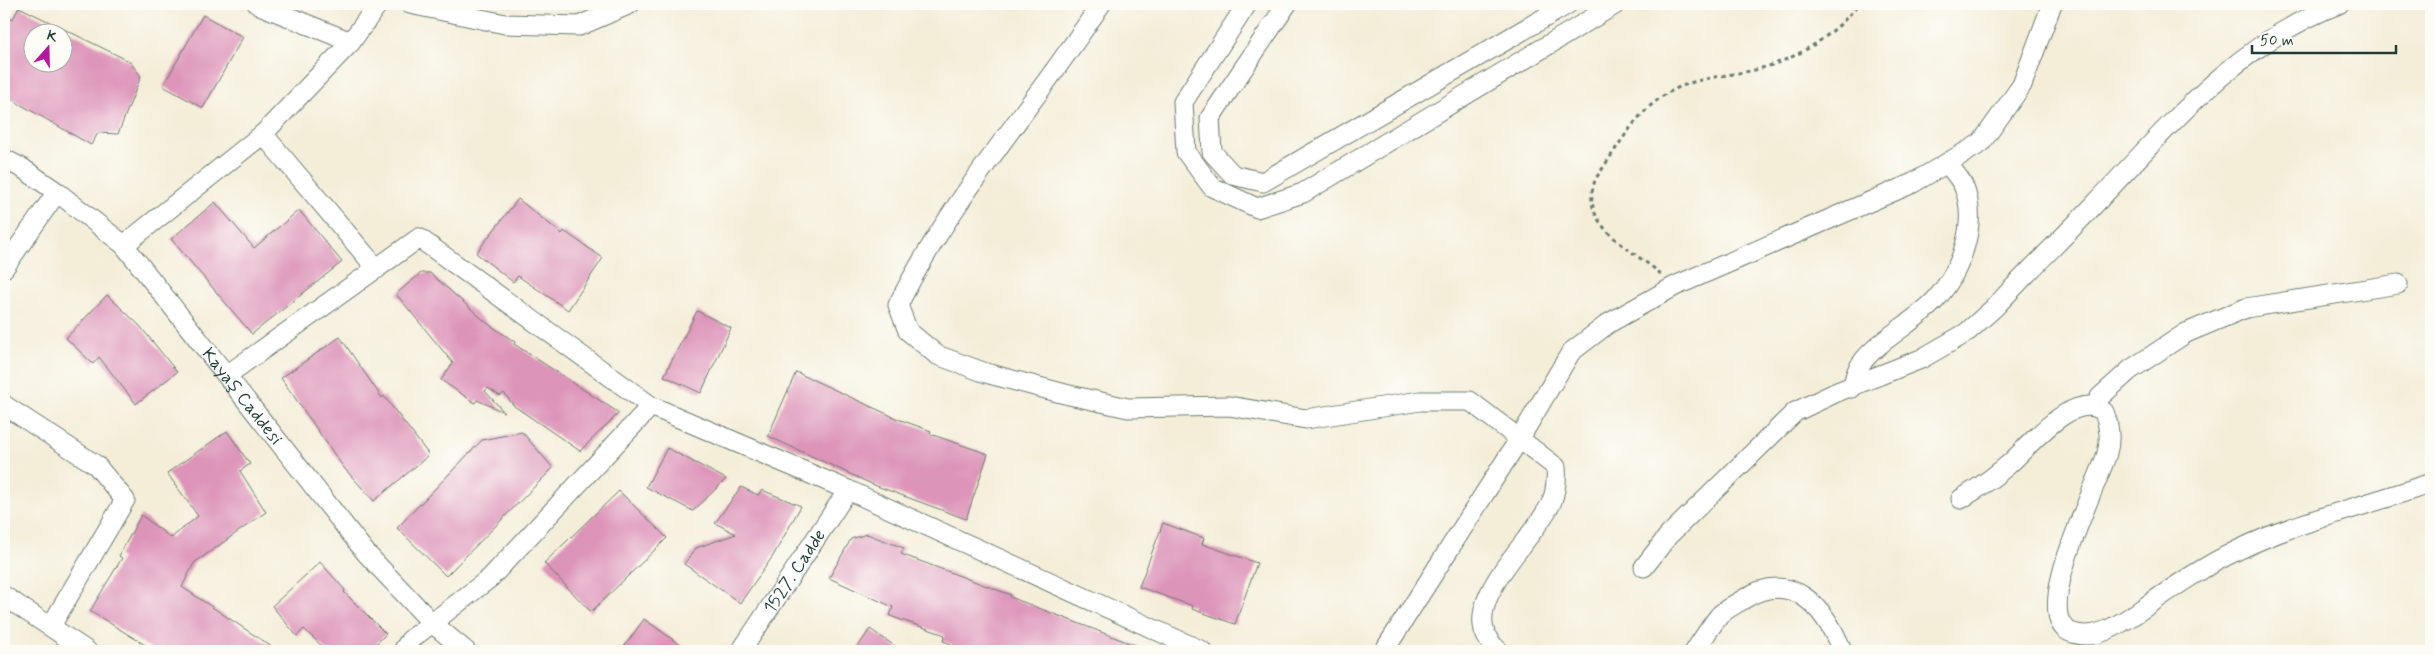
<svg xmlns="http://www.w3.org/2000/svg" width="2435" height="655" font-family="Mynerve,sans-serif">
<rect width="100%" height="100%" fill="#fdfcf7"/>
<filter id="ink" filterUnits="userSpaceOnUse"><feTurbulence type="fractalNoise" baseFrequency=".02" numOctaves="2"/><feDisplacementMap in="SourceGraphic" scale="10" xChannelSelector="R" yChannelSelector="G"/><feConvolveMatrix kernelMatrix="1 2 1 2 8 2 1 2 1" color-interpolation-filters="sRGB"/></filter>
<filter id="wash" filterUnits="userSpaceOnUse"><feTurbulence type="fractalNoise" baseFrequency=".0096" numOctaves="4" result="noise"/><feDisplacementMap in="SourceGraphic" scale="20" xChannelSelector="R" yChannelSelector="G"/><feGaussianBlur stdDeviation="1.12" result="paint"/><feColorMatrix in="noise" values="0 0 0 0 0 0 0 0 0 0 0 0 0 0 0 0 0 1.4 0 .05"/><feComposite in="paint" operator="in"/></filter>
<g filter="url(#wash)">
<rect width="100%" height="100%" fill="#f4eed9"/>
<g id="blocks">
<!-- building -->
<g fill="#dd94b9" fill-rule="evenodd">
<path d="M19 7 129 61 141 76 118 134 98 133 91 145 4 95V15L13 19ZM32 32H62V62H32Z"/>
<path d="M203 15 243 37 203 108 163 86Z"/>
<path d="M518 199 562 234 564 231 603 258 568 310 518 276 513 282 476 253Z"/>
<path d="M215 202 254 248 299 210 342 262 252 334 171 239Z"/>
<path d="M421 273H430L487 323 515 342 514 344 619 413 580 451 514 406 504 393 500 396 488 388 485 391 504 412 477 400 475 403 441 380 453 363 396 294Z"/>
<path d="M107 295 140 326 177 372 136 404 99 357 93 364 66 338Z"/>
<path d="M697 311 731 328 701 393 664 376Z"/>
<path d="M340 337 382 398 384 396 429 455 374 501 344 468 281 378Z"/>
<path d="M796 372 898 419 931 431 930 434 988 454 966 519 874 485 768 436Z"/>
<path d="M227 431 250 464 240 471 266 512 194 563 182 587 278 651H155L90 611 122 558 119 556 141 515 171 538 198 516 167 473Z"/>
<path d="M522 432 553 468 446 576 397 528 482 440Z"/>
<path d="M667 448 726 479 693 511 646 487Z"/>
<path d="M741 487 758 495 762 490 801 506 773 556 740 603 684 564 696 548 736 534 715 523Z"/>
<path d="M619 491 667 538 591 612 544 563Z"/>
<path d="M1163 523 1204 538 1202 544 1257 563 1235 624 1192 609 1193 606 1139 587Z"/>
<path d="M867 534 904 548 901 554 1011 595 1010 597 1145 649V651H970L943 641 945 635 890 616 893 607 829 578 851 539Z"/>
<path d="M320 562 345 590 344 592 386 634 369 651H327L304 629 297 636 272 606Z"/>
<path d="M644 619 689 651H621Z"/>
<path d="M870 629 902 651H855Z"/>
</g>
</g>
</g>
<g filter="url(#ink)">
<use href="#blocks" fill-opacity="0" stroke="#6a7b6e" stroke-width="1"/>
<g fill="none" stroke-linecap="round" stroke-linejoin="round">
<!-- minor casing -->
<g stroke="#6a7b6e" stroke-width="21">
<g id="minor">
<path d="M257 4 351 42"/>
<path d="M410 4 505 24 579 26 630 4"/>
<path d="M1101 4C1035 104 952 197 898 305L908 331 937 355 986 373 1065 394 1128 408 1229 406 1306 419 1420 401H1470L1556 467C1557 479 1556 490 1552 501 1535 541 1447 610 1499 651"/>
<path d="M1247 4 1183 102 1186 152 1212 187 1257 208 1303 193 1616 4"/>
<path d="M1287 4 1210 118 1212 152 1233 175 1263 182 1568 4"/>
<path d="M263 134 377 269"/>
<path id="s1" d="M4 159 22 168 57 192 124 245 366 553 432 623 466 651"/>
<path d="M124 245 263 134 351 42 378 4"/>
<path d="M4 268 57 192"/>
<path d="M227 375 419 238 651 406 848 490 1202 651"/>
<path d="M1852 388C1854 382 1855 375 1858 369 1871 343 1917 322 1937 298 1962 269 1979 221 1963 185 1959 177 1952 170 1947 163"/>
<path d="M4 405 96 465 125 500 51 626"/>
<path d="M2095 407 2100 397 2130 370 2186 333 2246 308 2398 284"/>
<path d="M1961 499C1977 489 1993 478 2008 465 2028 448 2075 387 2104 412 2109 424 2111 440 2107 453 2099 483 2026 620 2073 633 2094 640 2115 627 2132 616 2167 592 2200 568 2238 550 2300 520 2367 506 2431 483"/>
<path d="M1644 567 1668 536 1795 412 1837 392 1921 359 1966 333 1994 308C2027 272 2062 239 2095 204 2168 127 2237 43 2339 4"/>
<path d="M4 596 87 651"/>
<path d="M403 651 410 640 490 578 651 406"/>
<path id="s2" d="M741 651 848 490"/>
<path d="M1384 651 1520 438 1571 352 1609 323 1675 286 1913 183 1981 143 2022 85 2052 4"/>
<path d="M1695 651C1702 640 1710 627 1719 616 1725 609 1736 604 1744 599 1792 569 1825 607 1842 651"/>
</g>
</g>
<!-- path -->
<path stroke="#6a7b6e" stroke-width="3" stroke-dasharray="4 4" stroke-linecap="butt" d="M1661 274C1632 249 1576 225 1596 178 1616 150 1634 115 1663 96 1690 78 1720 77 1750 71 1792 62 1833 38 1858 4"/>
<!-- minor -->
<use href="#minor" stroke="#fff" stroke-width="19"/>
</g>
</g>
<g text-anchor="middle" stroke-width="4.5" stroke-linejoin="round" paint-order="stroke">
<!-- street labels -->
<g font-size="18" fill="#1f3d34" stroke="#fdfcf7">
<text dy="6" stroke="none"><textPath href="#s1" startOffset="340">Kayaş Caddesi</textPath></text>
<text dy="6" stroke="none"><textPath href="#s2" startOffset="96">1527. Cadde</textPath></text>
</g>
</g>
<!-- margin -->
<rect width="2435" height="655" fill="none" stroke="#fdfcf7" stroke-width="20"/>
<!-- north arrow -->
<g transform="translate(48 48) rotate(20)"><circle r="24" fill="#fdfcf7" stroke="#a4b0a9"/>
<path d="M0-4L9 19L0 12L-9 19Z" fill="#b5179e"/>
<text y="-8" font-size="14" font-weight="bold" text-anchor="middle" fill="#1f3d34">K</text>
</g>
<!-- scale -->
<path d="M2252 45v8h144v-8" fill="none" stroke="#1f3d34" stroke-width="2.5"/>
<text x="2260" y="45" font-size="15" fill="#1f3d34" stroke="#fdfcf7" stroke-width="4" paint-order="stroke">50 m</text>
</svg>
